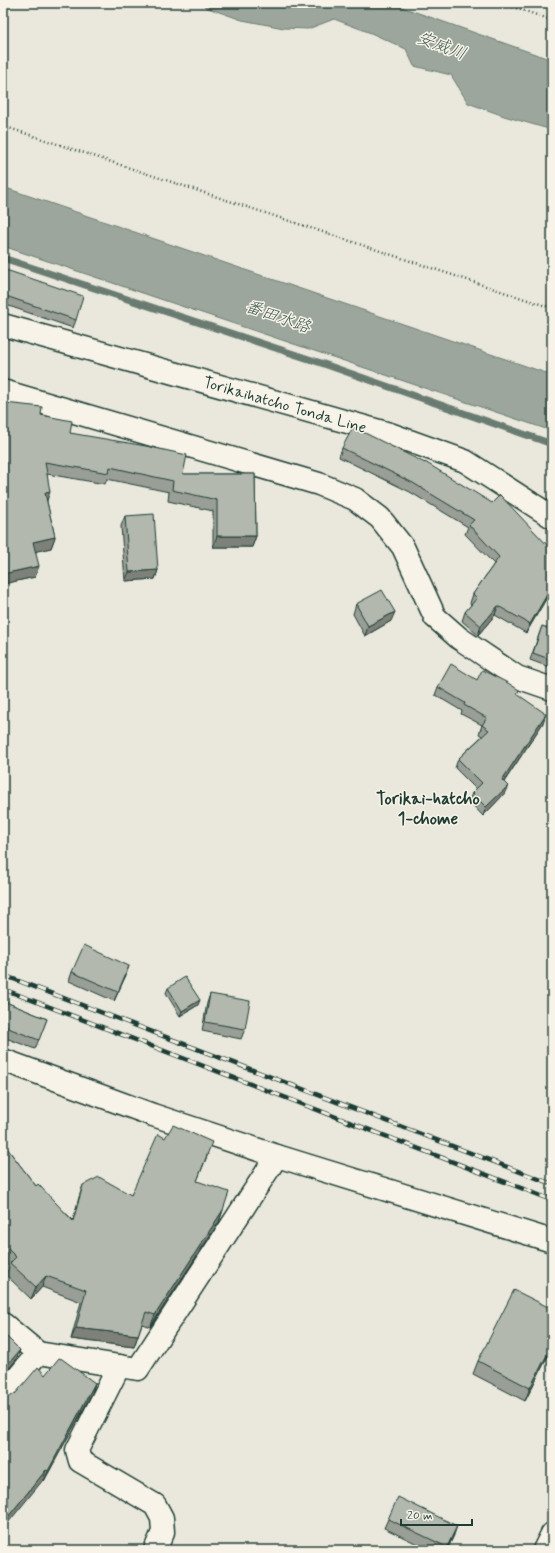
<svg xmlns="http://www.w3.org/2000/svg" width="555" height="1553" font-family="Mynerve,'Klee One',sans-serif">
<rect width="100%" height="100%" fill="#eae8dd"/>
<filter id="ink" filterUnits="userSpaceOnUse"><feTurbulence type="fractalNoise" baseFrequency=".025" numOctaves="2"/><feDisplacementMap in="SourceGraphic" scale="8" xChannelSelector="R" yChannelSelector="G"/><feConvolveMatrix kernelMatrix="1 2 1 2 8 2 1 2 1" color-interpolation-filters="sRGB"/></filter>
<g filter="url(#ink)">
<!-- water -->
<g fill="#9ca69c" stroke="#6a7c72">
<path d="M204 3H390L552 60V130L504 116 468 103 451 75 414 66 406 49 371 33 334 19 308 29 284 28 242 20 205 7Z"/>
<path d="M3 187 552 375V431L3 246Z"/>
</g>
<g fill="none" stroke-linecap="round" stroke-linejoin="round">
<!-- stream -->
<path stroke="#6a7c72" stroke-width="7" d="M3 258 321 363 552 444"/>
<!-- minor casing -->
<g stroke="#1f3d34" stroke-width="25">
<g id="minor">
<path d="M3 391 319 484 355 499 380 518 403 547 435 617 459 638 517 677 552 689"/>
<path d="M3 1060 153 1115 277 1156 552 1241"/>
<path d="M3 1324 38 1353 138 1369 277 1156"/>
<path d="M119 1366 77 1450 80 1461 155 1505 162 1518 163 1532 155 1550"/>
<path d="M3 1395 38 1353"/>
<path d="M544 1550 552 1534"/>
</g>
</g>
<!-- secondary casing -->
<g stroke="#1f3d34" stroke-width="25">
<path id="secondary" d="M3 325 390 434 465 461 552 517"/>
</g>
<!-- path -->
<g stroke="#1f3d34" stroke-width="2.5" stroke-dasharray="1 3" stroke-linecap="butt">
<path d="M501 3 552 20"/>
<path d="M3 126 552 308"/>
</g>
<!-- minor -->
<use href="#minor" stroke="#f7f3e8" stroke-width="22"/>
<!-- secondary -->
<use href="#secondary" stroke="#f7f3e8" stroke-width="22"/>
<!-- rail casing -->
<g stroke="#1f3d34" stroke-width="4.5">
<g id="rail">
<path d="M3 975 552 1184"/>
<path d="M3 989 552 1200"/>
</g>
</g>
<!-- rail -->
<use href="#rail" stroke="#f7f3e8" stroke-width="3" stroke-dasharray="9" stroke-linecap="butt"/>
</g>
<!-- wall -->
<g fill="#999e96" stroke="#1f3d34">
<path d="M3 269 76 320 73 328 3 304Z"/>
<path d="M5 403 41 415 70 433 183 474H255L256 536 252 547H213V511L168 501 169 492 107 479 105 484 47 474V502L55 537 51 548 36 551 35 577 3 584V408Z"/>
<path d="M342 448 425 463 552 589 526 633 495 615 478 635 462 621 465 612 471 605 470 603 473 594 494 564 465 534 468 527 410 492 339 457Z"/>
<path d="M125 516 158 570 155 579 125 581 121 526Z"/>
<path d="M356 604 391 621 365 636 353 614Z"/>
<path d="M542 626 552 630V668L530 660Z"/>
<path d="M477 680 518 695 543 723 504 782V794L483 816 469 801 472 793 476 789 455 768 458 759 482 736 479 734 482 725 461 714 462 711 435 695 438 687Z"/>
<path d="M72 972 126 975 114 1001 69 981Z"/>
<path d="M168 988 198 1005 180 1016 166 993Z"/>
<path d="M210 994 245 1029 241 1039 202 1031 207 1003Z"/>
<path d="M3 1001 47 1019 35 1049 3 1037Z"/>
<path d="M165 1138 208 1154 197 1181 223 1210 219 1222 150 1327 142 1324 134 1347 71 1339 81 1302 42 1287 31 1299 6 1275 9 1267 3 1260V1143L36 1186 73 1220 79 1197 83 1185 131 1195Z"/>
<path d="M552 1348 525 1401 473 1374 478 1361Z"/>
<path d="M45 1375 95 1383 92 1393 44 1481 43 1480 5 1397 11 1396Z"/>
<path d="M388 1519 454 1535 447 1550H430L384 1528Z"/>
</g>
<!-- shaded-wall -->
<g fill="#7d817a" stroke="#1f3d34">
<path d="M50 492 46 503 45 493Z"/>
<path d="M217 536H256L252 547H213Z"/>
<path d="M55 537 51 548 29 553 33 542Z"/>
<path d="M39 566 35 577 3 584V574Z"/>
<path d="M158 570 155 579 125 581 129 572Z"/>
<path d="M552 586V589L526 633 530 624Z"/>
<path d="M498 606 495 615 478 635 481 626Z"/>
<path d="M395 612 391 621 365 636 368 626Z"/>
<path d="M546 714 543 723 499 789 502 780Z"/>
<path d="M508 786 504 794 483 816 486 807Z"/>
<path d="M129 966 126 975 114 1001 118 992Z"/>
<path d="M200 1000 198 1005 180 1016 182 1011Z"/>
<path d="M223 1210 219 1222 150 1327 155 1315Z"/>
<path d="M46 1276 42 1287 31 1299 36 1287Z"/>
<path d="M76 1328 138 1335 134 1347 71 1339Z"/>
<path d="M552 1345V1348L525 1401 530 1388Z"/>
<path d="M20 1350 16 1360 3 1375V1370Z"/>
<path d="M95 1383 92 1393 44 1481 48 1471Z"/>
<path d="M46 1470 43 1480 3 1529V1523Z"/>
<path d="M457 1526 454 1535 447 1550H446Z"/>
</g>
<!-- building -->
<g fill="#b2b8ae" stroke="#1f3d34">
<path d="M3 269 83 296 76 320 3 295Z"/>
<path d="M5 403 42 407 41 415 72 421 70 433 146 446 187 455 183 474H255L256 536H217V500L172 490 173 481 110 467 109 473 45 462 50 492 45 493 55 537 33 542 39 566 3 574V412H4Z"/>
<path d="M353 427 425 463V462L492 503 500 495 549 547 552 543V586L530 624 498 606 481 626 465 612 477 598 473 594 499 557 469 525 474 520 413 483 342 448Z"/>
<path d="M154 514 158 570 129 572 125 516Z"/>
<path d="M382 590 395 612 368 626 356 604Z"/>
<path d="M542 626 552 630V660L533 653Z"/>
<path d="M451 664 477 680 482 670 508 683 519 690 517 694 546 714 502 780 508 786 486 807 472 793 482 783 458 759 489 730 482 725 487 718 464 705 465 703 438 687Z"/>
<path d="M84 945 129 966 118 992 72 972Z"/>
<path d="M185 977 200 1000 182 1011 168 988Z"/>
<path d="M210 994 250 1001 245 1029 205 1022Z"/>
<path d="M3 1001 47 1019 39 1040 3 1026Z"/>
<path d="M173 1125 212 1142 197 1181 229 1192 223 1210 155 1315 146 1312 138 1335 76 1328 86 1290 46 1276 36 1287 10 1263 16 1257 3 1244V1143L36 1186 38 1184 73 1221 83 1185 99 1177 131 1195 158 1134 165 1138Z"/>
<path d="M514 1290 552 1309V1345L530 1388 478 1361Z"/>
<path d="M5 1335 20 1350 3 1370V1337Z"/>
<path d="M59 1358 62 1359 95 1383 48 1471 46 1470 3 1523V1396L5 1397 11 1396 16 1393 38 1367 45 1375Z"/>
<path d="M398 1497 457 1526 447 1547 388 1519Z"/>
</g>
</g>
<g text-anchor="middle" stroke-width="3" stroke-linejoin="round" paint-order="stroke">
<!-- street labels -->
<g font-size="16" fill="#1f3d34" stroke="#f7f3e8">
<text transform="translate(285 404) rotate(16)" y="6">Torikaihatcho Tonda Line</text>
</g>
<!-- water labels -->
<g font-size="17" font-style="italic" fill="#445c53" stroke="#f7f3e8">
<text transform="translate(442 45) rotate(21)" y="6">安威川</text>
<text transform="translate(278 316) rotate(19)" y="6">番田水路</text>
</g>
<!-- neighbourhood labels -->
<g font-size="17" font-weight="bold" fill="#1f3d34" stroke="#f7f3e8">
<text x="428" y="804">Torikai-hatcho<tspan x="428" dy="20">1-chome</tspan></text>
</g>
</g>
<!-- margin -->
<rect width="555" height="1553" fill="none" stroke="#f7f3e8" stroke-width="16"/>
<rect x="8" y="8" width="539" height="1537" fill="none" stroke="#1f3d34" stroke-width="1.5" filter="url(#ink)"/>
<!-- scale -->
<path d="M401 1519v6h71v-6" fill="none" stroke="#1f3d34" stroke-width="2"/>
<text x="407" y="1519" font-size="12" fill="#1f3d34" stroke="#f7f3e8" stroke-width="3" paint-order="stroke">20 m</text>
</svg>
